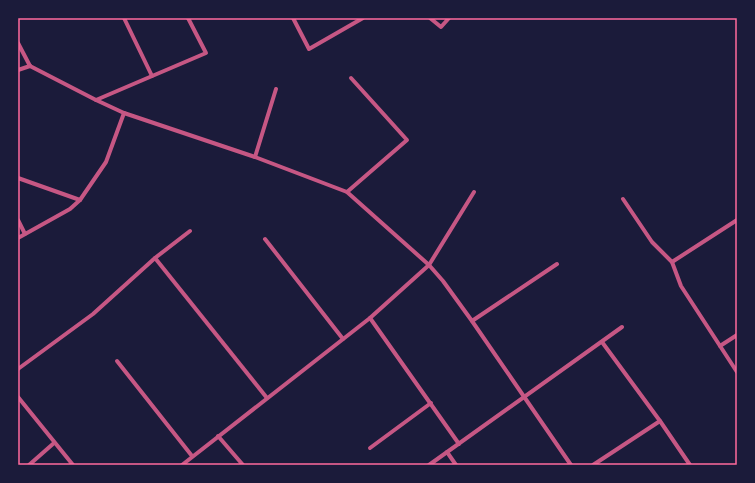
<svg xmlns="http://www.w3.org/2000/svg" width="755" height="483" font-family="'Noto Sans',sans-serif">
<rect width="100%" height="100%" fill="#1b1b3a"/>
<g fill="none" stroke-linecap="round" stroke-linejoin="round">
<!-- minor -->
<g stroke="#c65784" stroke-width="4">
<path d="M124 18 152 76"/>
<path d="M293 18 309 49 363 18"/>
<path d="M430 18 441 27 449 18"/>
<path d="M18 43 30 66"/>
<path d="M30 66 96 100 124 113 255 157 347 192 429 265 443 281 472 321 571 465"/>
<path d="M18 70 30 66"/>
<path d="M96 100 206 53 188 18"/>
<path d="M255 157 276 89"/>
<path d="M18 178 80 200"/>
<path d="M347 192 407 140 351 78"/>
<path d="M623 199 652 242 672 262 681 286 737 372"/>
<path d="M18 220 25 234"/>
<path d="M18 238 70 209 80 200 106 162 124 113"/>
<path d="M265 239 343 339"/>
<path d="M155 258 267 398"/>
<path d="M672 262 737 220"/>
<path d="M370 318 459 444"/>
<path d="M472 321 557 264"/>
<path d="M602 342 660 421 690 465"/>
<path d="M720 346 737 335"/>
<path d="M117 361 192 456"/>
<path d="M18 369 93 314 155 258 190 231"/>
<path d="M18 397 73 465"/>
<path d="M218 436 243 465"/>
<path d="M370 448 431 403"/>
<path d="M447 452 456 465"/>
<path d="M29 465 54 443"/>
<path d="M182 465 370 318 429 265 474 192"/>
<path d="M429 465 622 327"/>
<path d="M593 465 660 421"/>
</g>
</g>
<!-- border -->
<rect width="755" height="483" fill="none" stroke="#1b1b3a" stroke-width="38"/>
<rect x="19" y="19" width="717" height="445" fill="none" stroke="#ff6b9d" stroke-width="1.5"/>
</svg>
